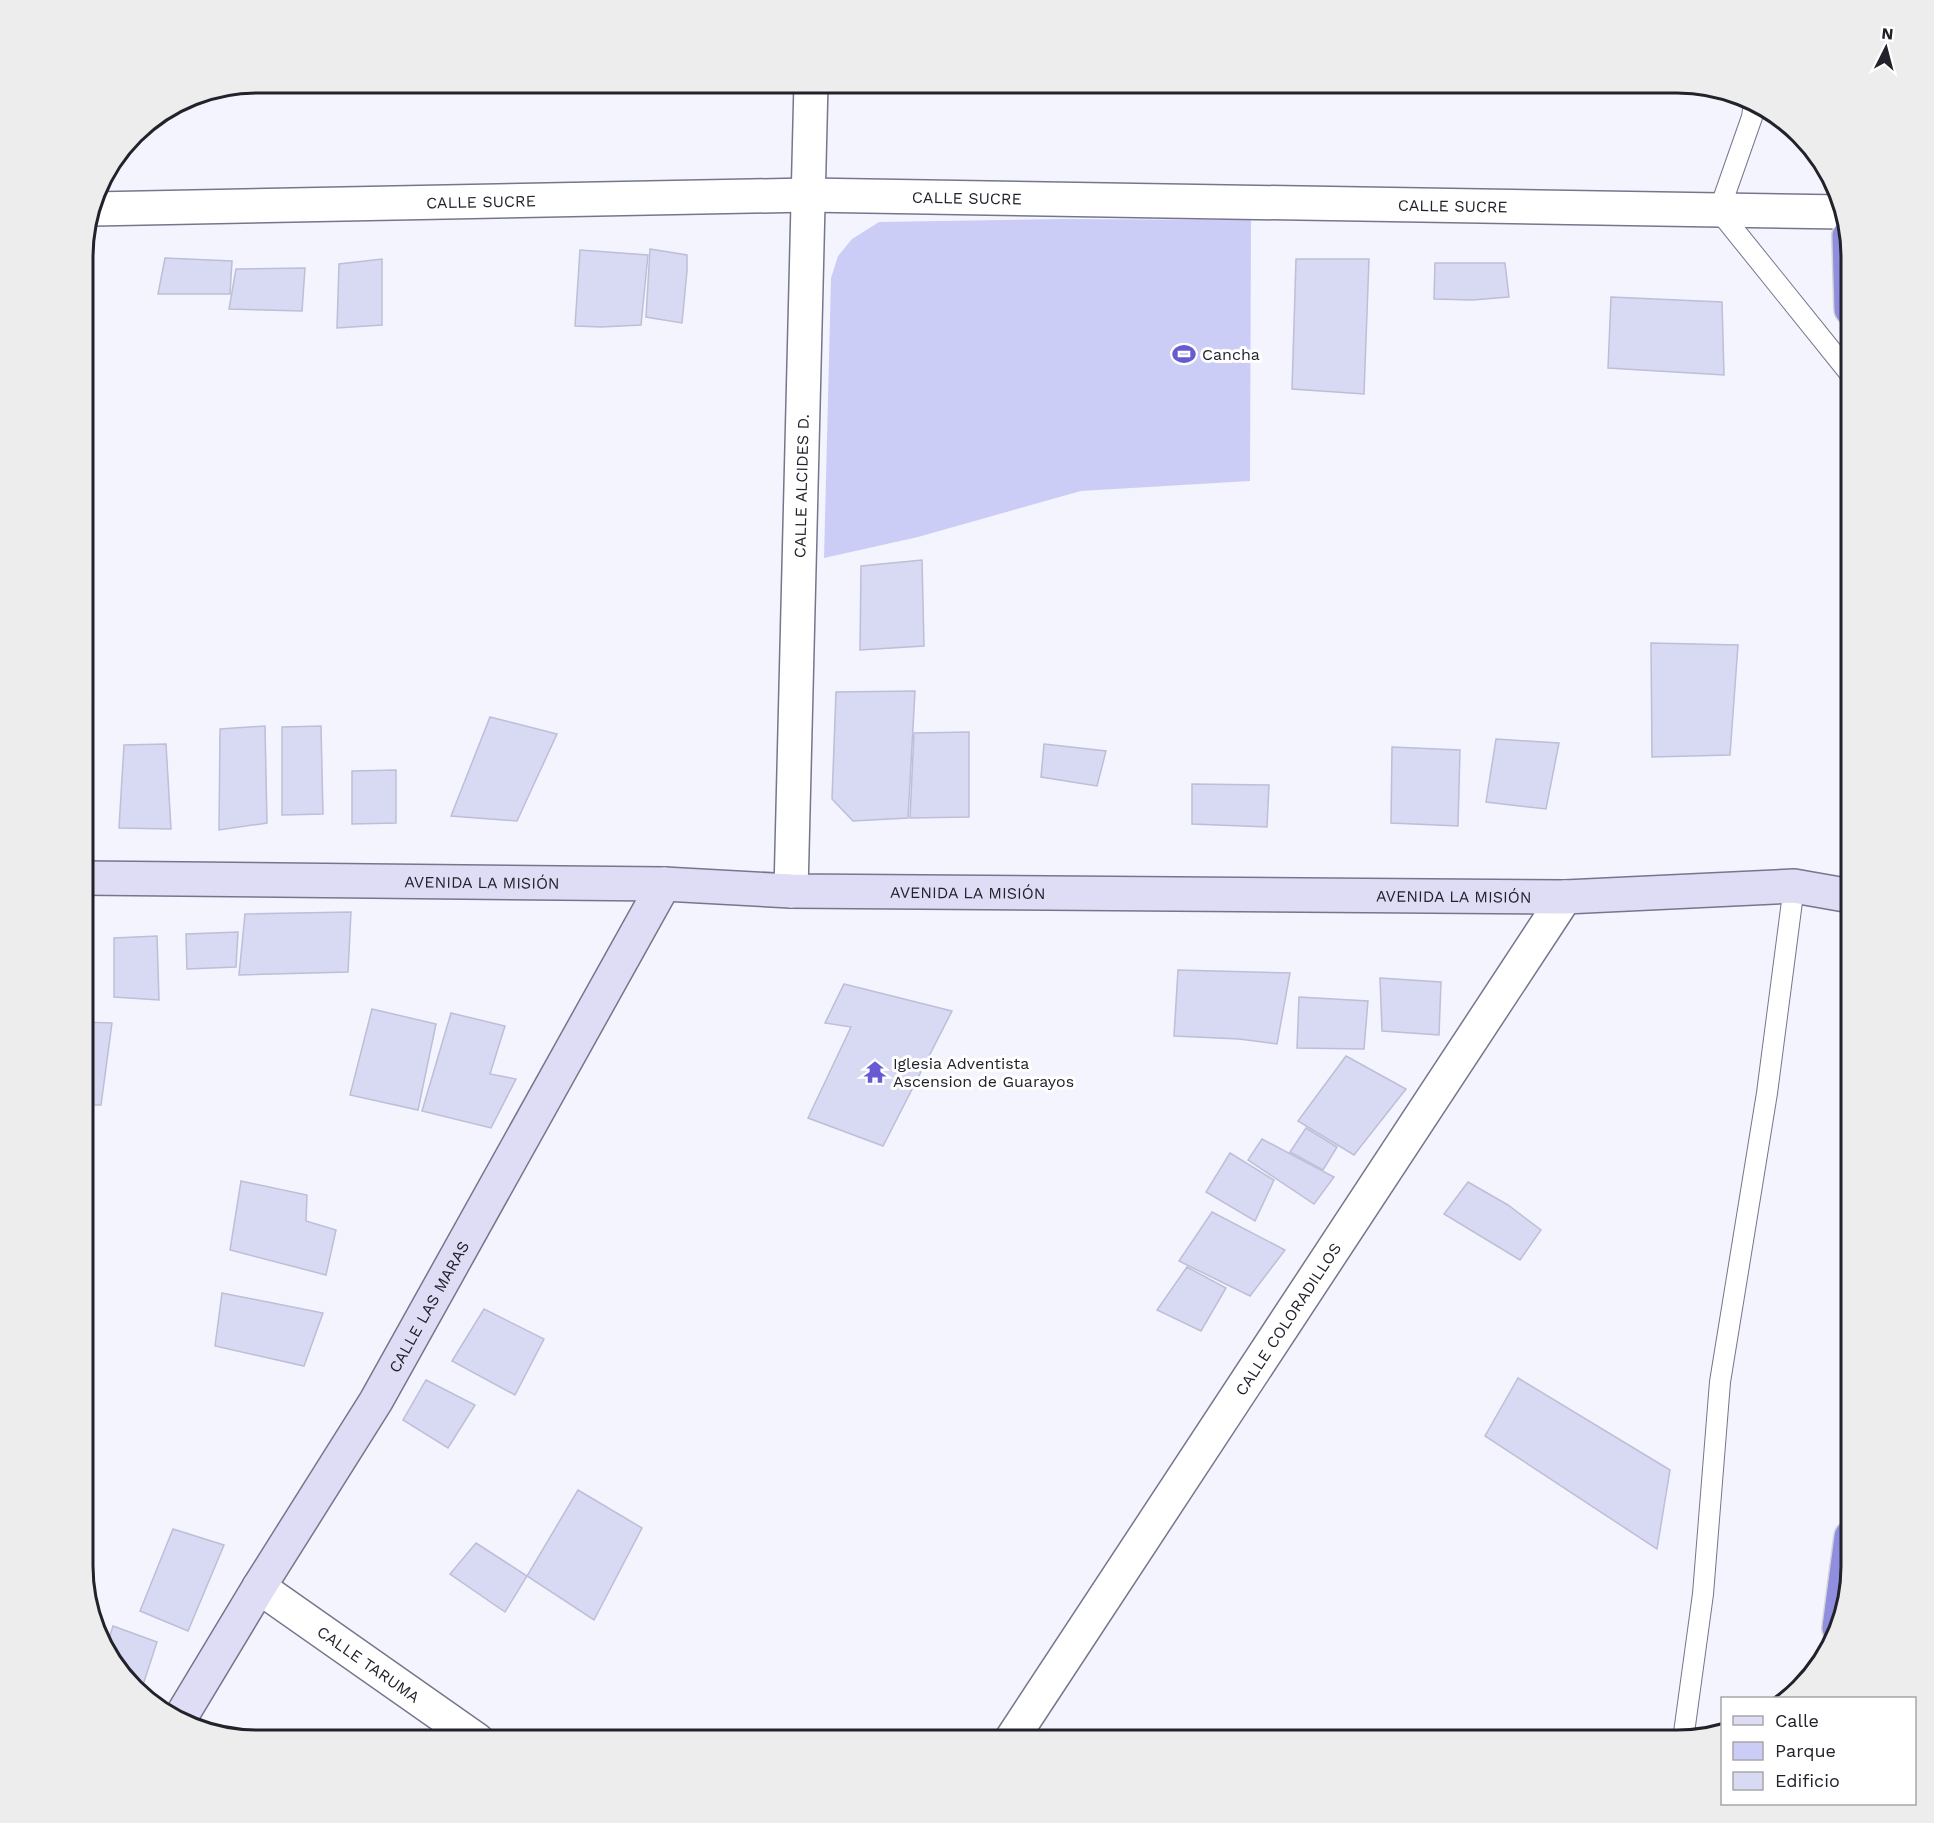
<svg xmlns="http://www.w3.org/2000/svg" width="1934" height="1823" font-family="'Work Sans',sans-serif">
<rect width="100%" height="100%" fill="#f4f4fe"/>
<!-- green -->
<path fill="#cccdf7" d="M1063 219 1251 220 1250 481 1081 491 918 537 824 558 831 278 838 256 852 239 879 222Z"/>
<!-- building -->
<g fill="#d8d9f2" stroke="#bdbed7" stroke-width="1.5">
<path d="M650 249 687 255V271L682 323 646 317Z"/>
<path d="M580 250 648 255 641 325 601 327 575 326Z"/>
<path d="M165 258 232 261 230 294H158Z"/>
<path d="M382 259V325L337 328 339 264Z"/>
<path d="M1296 259H1369L1364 394 1292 389Z"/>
<path d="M1435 263H1505L1509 297 1472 300 1434 299Z"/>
<path d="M305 268 302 311 229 309 236 269Z"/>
<path d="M1611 297 1722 302 1724 375 1608 368Z"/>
<path d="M922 560 924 646 860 650 861 566Z"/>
<path d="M1651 643 1738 645 1730 755 1652 757Z"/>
<path d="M915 691 908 818 853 821 832 799 836 692Z"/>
<path d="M490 717 557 734 517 821 451 816Z"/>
<path d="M265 726 267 823 219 830 220 729Z"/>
<path d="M321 726 323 814 282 815V727Z"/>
<path d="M969 732V817L910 818 914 733Z"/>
<path d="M1496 739 1559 743 1546 809 1486 802Z"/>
<path d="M166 744 171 829 119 828 124 745Z"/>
<path d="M1044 744 1106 751 1097 786 1041 777Z"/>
<path d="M1392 747 1460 750 1458 826 1391 823Z"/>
<path d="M396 770V823L352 824V771Z"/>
<path d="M1192 784 1269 785 1267 827 1192 824Z"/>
<path d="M351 912 348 972 239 975 245 914Z"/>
<path d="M238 932 236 967 187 969 186 934Z"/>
<path d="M157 936 159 1000 114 997V938Z"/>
<path d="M1178 970 1290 973 1277 1044 1239 1039 1174 1036Z"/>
<path d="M1380 978 1441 982 1439 1035 1382 1031Z"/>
<path d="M844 984 952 1011 883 1146 808 1118 851 1027 825 1023Z"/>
<path d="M1299 997 1368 1001 1364 1049 1297 1048Z"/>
<path d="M372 1009 436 1024 418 1110 350 1095Z"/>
<path d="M451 1013 505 1026 490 1074 516 1079 491 1128 422 1111Z"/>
<path d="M83 1022 112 1023 101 1105H83Z"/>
<path d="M1346 1056 1406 1089 1354 1155 1298 1121Z"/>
<path d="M1306 1128 1337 1147 1323 1170 1290 1152Z"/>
<path d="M1262 1139 1334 1177 1314 1204 1248 1160Z"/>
<path d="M1230 1153 1274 1180 1255 1221 1206 1192Z"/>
<path d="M241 1181 307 1195 306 1221 336 1230 326 1275 230 1250Z"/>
<path d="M1468 1182 1508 1205 1541 1230 1520 1260 1444 1214Z"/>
<path d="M1212 1212 1285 1250 1250 1296 1179 1261Z"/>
<path d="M1187 1267 1226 1288 1201 1331 1157 1310Z"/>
<path d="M222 1293 323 1313 304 1366 215 1346Z"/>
<path d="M484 1309 544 1339 515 1395 452 1361Z"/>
<path d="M1518 1378 1670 1470 1657 1549 1485 1436Z"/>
<path d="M426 1380 475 1405 448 1448 403 1420Z"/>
<path d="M578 1490 642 1528 594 1620 527 1576Z"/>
<path d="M173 1529 224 1545 188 1631 140 1611Z"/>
<path d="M476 1543 527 1576 505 1612 450 1574Z"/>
<path d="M113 1626 157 1642 140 1694 133 1689 106 1648Z"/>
</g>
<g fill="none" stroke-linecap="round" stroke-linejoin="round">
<!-- lane casing -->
<g stroke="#75768c" stroke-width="22">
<g id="lane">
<path d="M1754 103 1752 117 1719 211 1851 375"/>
<path d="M1683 1740 1703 1594 1720 1382 1767 1093 1794 886"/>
</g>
</g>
<!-- street casing -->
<g stroke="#75768c" stroke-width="36">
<g id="street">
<path id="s1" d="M93 209 807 195 1843 212"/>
<path id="s2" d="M791 891 811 83"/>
<path id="s3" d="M259 1587 477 1740"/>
<path id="s4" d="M1011 1740 1565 897"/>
</g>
</g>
<!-- secondary casing -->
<g stroke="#75768c" stroke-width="36">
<g id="secondary">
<path id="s5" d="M83 878 664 884 791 891 1565 897 1794 886 1851 896"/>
<path id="s6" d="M179 1720 259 1587 376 1401 664 884"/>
</g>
</g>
<!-- highway casing -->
<g stroke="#d3d3d5" stroke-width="36">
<g id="highway">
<path d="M1849 236 1851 309"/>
<path d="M1839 1628 1851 1537"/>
</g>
</g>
<!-- lane -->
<use href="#lane" stroke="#fff" stroke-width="20"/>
<!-- street -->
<use href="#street" stroke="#fff" stroke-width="33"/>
<!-- secondary -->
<use href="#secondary" stroke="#deddf5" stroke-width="33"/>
<!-- highway -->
<use href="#highway" stroke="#908edf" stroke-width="33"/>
</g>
<!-- icons -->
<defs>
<g id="stadium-bare" transform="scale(1.8)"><path d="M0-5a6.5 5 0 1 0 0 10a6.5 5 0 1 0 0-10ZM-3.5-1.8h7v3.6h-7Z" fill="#685ad3" stroke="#fff" stroke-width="2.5" paint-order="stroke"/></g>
<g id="temple-bare" transform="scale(1.8)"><path d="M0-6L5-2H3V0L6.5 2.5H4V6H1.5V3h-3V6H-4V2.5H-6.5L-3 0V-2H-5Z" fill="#685ad3" stroke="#fff" stroke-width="2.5" paint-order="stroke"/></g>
</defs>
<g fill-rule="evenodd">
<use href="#stadium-bare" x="1184" y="354"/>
<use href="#temple-bare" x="875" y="1072"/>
</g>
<g text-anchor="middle" stroke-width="6" stroke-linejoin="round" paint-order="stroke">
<!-- street labels -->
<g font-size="16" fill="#22222b" stroke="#fff">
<text dy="6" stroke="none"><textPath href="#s1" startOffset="874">CALLE SUCRE</textPath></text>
<text dy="6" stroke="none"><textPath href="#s1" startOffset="388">CALLE SUCRE</textPath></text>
<text dy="6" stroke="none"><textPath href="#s1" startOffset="1360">CALLE SUCRE</textPath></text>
<text dy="6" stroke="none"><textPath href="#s2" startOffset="405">CALLE ALCIDES D.</textPath></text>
<text dy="6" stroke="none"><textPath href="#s5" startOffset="399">AVENIDA LA MISIÓN</textPath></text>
<text dy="6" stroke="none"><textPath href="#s5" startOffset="885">AVENIDA LA MISIÓN</textPath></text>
<text dy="6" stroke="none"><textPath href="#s5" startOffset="1371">AVENIDA LA MISIÓN</textPath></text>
<text dy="6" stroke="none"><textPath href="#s6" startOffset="483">CALLE LAS MARAS</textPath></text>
<text dy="6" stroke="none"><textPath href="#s4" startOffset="504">CALLE COLORADILLOS</textPath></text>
<text dy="6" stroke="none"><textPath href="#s3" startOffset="134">CALLE TARUMA</textPath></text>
</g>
<!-- poi labels -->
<g font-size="16" fill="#22222b" stroke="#fff" text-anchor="start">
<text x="1202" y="360">Cancha</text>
<text x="893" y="1069">Iglesia Adventista<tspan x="893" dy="18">Ascension de Guarayos</tspan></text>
</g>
</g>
<!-- crop -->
<path d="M0 0H1934V1823H0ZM257 93H1677A164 164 0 0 1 1841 257V1566A164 164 0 0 1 1677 1730H257A164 164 0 0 1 93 1566V257A164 164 0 0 1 257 93Z" fill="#ededee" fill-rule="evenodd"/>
<path fill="none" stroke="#22222b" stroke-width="3" d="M257 93H1677A164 164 0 0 1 1841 257V1566A164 164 0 0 1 1677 1730H257A164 164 0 0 1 93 1566V257A164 164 0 0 1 257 93Z"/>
<!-- legend -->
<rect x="1721" y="1697" width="195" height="108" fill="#ffffff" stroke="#a7a7aa" stroke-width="1.5"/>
<rect x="1733" y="1716" width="30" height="9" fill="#deddf5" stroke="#a7a7aa" stroke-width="1.5"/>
<text x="1775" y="1727" font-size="18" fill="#22222b">Calle</text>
<rect x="1733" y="1742" width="30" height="18" fill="#cccdf7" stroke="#a7a7aa" stroke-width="1.5"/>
<text x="1775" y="1757" font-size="18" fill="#22222b">Parque</text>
<rect x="1733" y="1772" width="30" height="18" fill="#d8d9f2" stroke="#a7a7aa" stroke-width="1.5"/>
<text x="1775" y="1787" font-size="18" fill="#22222b">Edificio</text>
<!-- north arrow -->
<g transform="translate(1886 48) rotate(6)" stroke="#ffffff" stroke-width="4.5" paint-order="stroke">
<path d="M0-4.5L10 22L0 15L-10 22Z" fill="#22222b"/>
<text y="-9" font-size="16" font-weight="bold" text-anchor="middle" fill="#22222b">N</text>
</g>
</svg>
